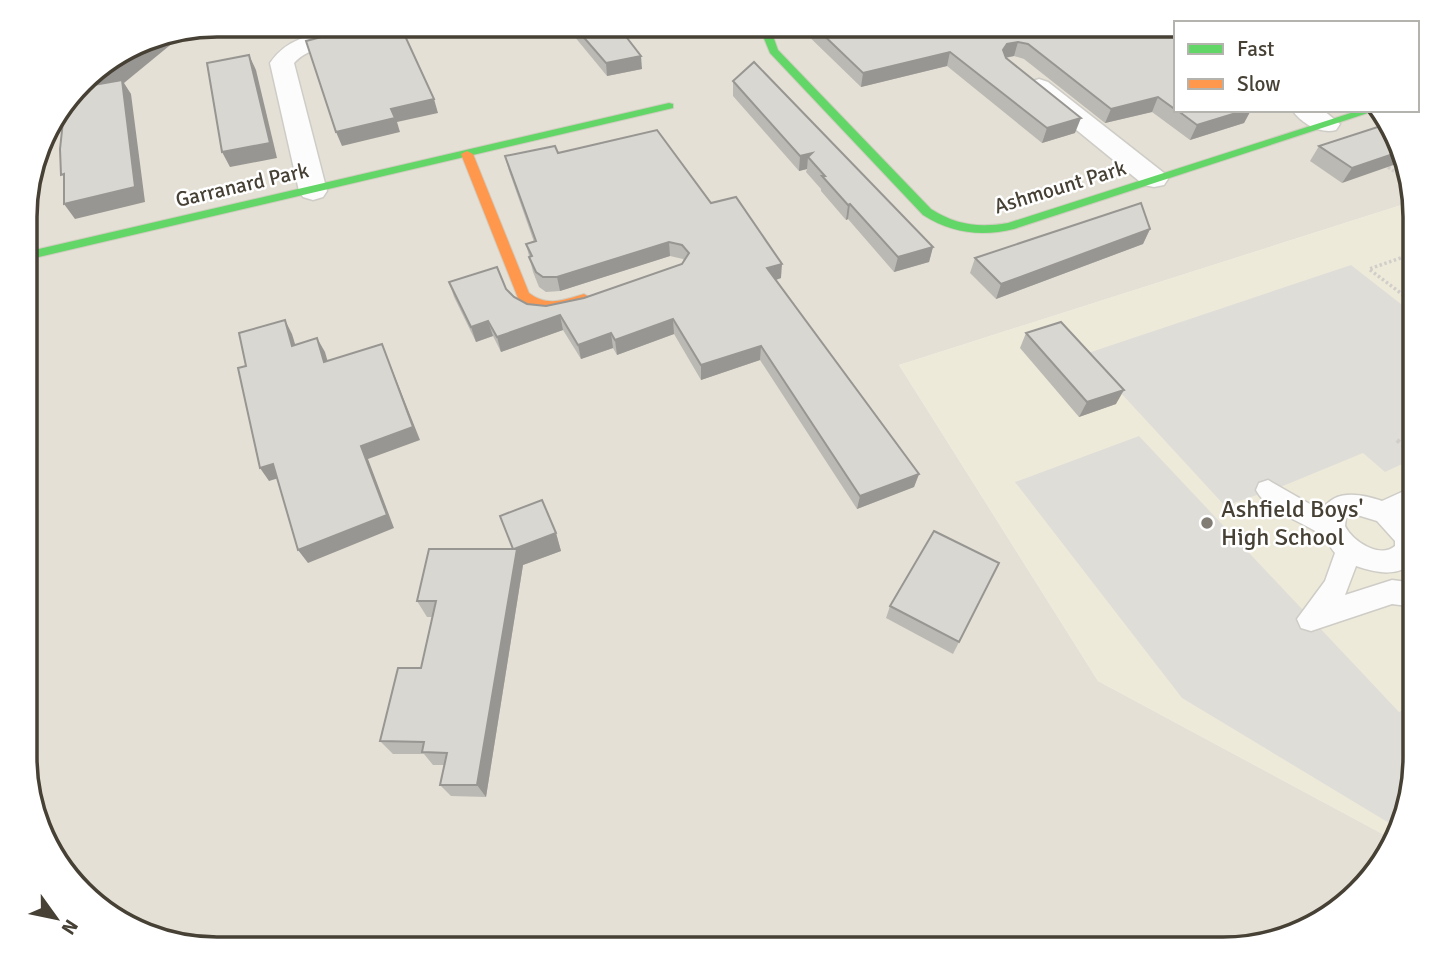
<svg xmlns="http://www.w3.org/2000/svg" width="1440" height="974" font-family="Signika,sans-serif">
<rect width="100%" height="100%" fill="#f0eee8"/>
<!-- residential -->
<path fill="#e4e0d5" d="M217 25H1176V110H1380L1390 121 1414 201 899 365 1098 681 1390 838 1376 874 1309 929 1224 949H205L100 910 50 853 26 782V213L54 117 90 72 155 35Z"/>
<!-- education -->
<path fill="#eeeada" d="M1414 201 1415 769 1390 838 1098 681 899 365Z"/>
<!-- parking -->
<g fill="#dfddd8">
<path d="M1351 265 1415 315V458L1385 472 1363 453 1283 486 1225 506 1085 354Z"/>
<path d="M1139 436 1399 712 1415 705V769L1394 826 1182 698 1015 482Z"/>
</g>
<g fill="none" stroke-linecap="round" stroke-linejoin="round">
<!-- lane casing -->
<g stroke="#ceccc6" stroke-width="3">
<path id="lane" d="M1268 480 1322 511C1334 488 1362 494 1382 501L1415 486V508L1403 514 1415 528V560C1399 578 1377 573 1356 566L1345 595 1392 580 1415 583V607L1392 604 1311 631 1301 628 1297 619 1325 581 1335 553C1330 547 1326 539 1321 535 1301 520 1268 513 1256 490L1259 483ZM1354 514 1377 521 1395 541V546C1380 559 1352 541 1345 526L1346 517Z"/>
</g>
<!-- street casing -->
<g stroke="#ceccc6" stroke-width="3">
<g id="street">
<path d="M348 28 356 30 360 35 356 40C334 46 311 45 294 63L327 191 323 197 313 200 303 197 299 191 270 63C288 36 318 33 348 28Z"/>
<path d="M1039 79 1048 82 1164 173 1168 179 1164 185 1154 187 1144 185 1030 92 1026 87 1030 82Z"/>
<path d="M1292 110H1323L1340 124 1336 130C1320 134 1302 124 1292 110Z"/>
</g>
</g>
<!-- fast casing -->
<g stroke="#d0ccbf" stroke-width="2">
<g id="fast">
<path d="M773 25H783L773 36 778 50 931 209C956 225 979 228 1008 223L1360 110H1377L1014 229C981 237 951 233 923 215L770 53 763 36Z"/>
<path d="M669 103 673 104V108L26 260V252Z"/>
</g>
</g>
<!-- slow casing -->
<g stroke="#d0ccbf" stroke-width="2">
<path id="slow" d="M467 151 473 154 529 293C547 307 564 300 584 294L591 298 589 301C564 310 541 316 518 298L461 154Z"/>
</g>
<!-- path-far2 -->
<path stroke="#d1ceca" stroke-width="2.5" stroke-dasharray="2.5 2.5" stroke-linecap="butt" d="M1384 165 1390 169"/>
<!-- path-far1 -->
<g stroke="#d1ceca" stroke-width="3.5" stroke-dasharray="2.5 2.5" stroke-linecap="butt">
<path d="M1388 167 1408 181"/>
<path d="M1415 253 1369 269 1415 304"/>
</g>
<!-- path -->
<path stroke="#d1ceca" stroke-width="4.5" stroke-dasharray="3.5 3.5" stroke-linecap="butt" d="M1397 440 1415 456"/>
<!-- lane -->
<use href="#lane" fill="#fdfcfc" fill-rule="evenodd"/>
<!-- street -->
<use href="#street" fill="#fdfcfc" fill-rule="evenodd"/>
<!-- fast -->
<use href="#fast" fill="#63d668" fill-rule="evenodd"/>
<!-- slow -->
<use href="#slow" fill="#ff974d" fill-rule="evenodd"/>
</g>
<!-- wall -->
<g fill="#bbb9b4">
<path d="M565 25H617L642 69 607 76Z"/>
<path d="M797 25H1176V110H1251L1244 123 1190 140 1152 112 1105 123 1024 59 1014 56 1006 58 1075 133 1042 143 947 66 861 87Z"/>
<path d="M733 81 933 247 929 262 894 272 848 219 846 220 821 191V189L806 172 807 169 799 171 733 96Z"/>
<path d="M1390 123 1342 183 1310 161 1319 146Z"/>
<path d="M558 153 711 203 781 278 776 280 919 474 914 487 857 509 760 360 701 380 674 334 617 355 613 348 581 359 563 330 501 352 493 336 476 342 454 297 449 282 506 289 514 297 527 304 546 306 584 298 682 264 684 261 683 259 670 256 560 291 546 292 539 287 533 272 526 244 534 242 509 171 505 156Z"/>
<path d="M1150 229 1143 244 996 299 970 273 975 258Z"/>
<path d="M1026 333 1116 404 1079 417 1020 348Z"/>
<path d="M556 533 561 551 523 565 486 797 451 796 440 785 444 765H433L424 754H393L380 741 421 668 432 617H427L417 601 513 549Z"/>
<path d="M999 563 953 654 886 618 890 606Z"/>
</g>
<!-- shaded-wall -->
<g fill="#989692">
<path d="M300 25H348L304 35Z"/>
<path d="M178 31 180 37 124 83 131 94 145 202 75 219 64 204 106 97 97 83 158 34Z"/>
<path d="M1018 42 1014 56 1003 58V50L1007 44Z"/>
<path d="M950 52 947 66 861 87 863 73Z"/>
<path d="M249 55 256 70 277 158 230 167 222 152Z"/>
<path d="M641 56 642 69 607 76 606 63Z"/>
<path d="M1158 97 1152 112 1105 123 1111 109Z"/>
<path d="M434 99 438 113 397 122 400 132 342 146 336 132 391 109Z"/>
<path d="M1246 110H1251L1244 123 1190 140 1197 125Z"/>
<path d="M1081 118 1075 133 1042 143 1047 128Z"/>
<path d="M1399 152 1402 162 1342 183 1352 168Z"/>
<path d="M812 153 808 157 807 169 799 171 800 156Z"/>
<path d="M850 204 848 219 846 220 848 205Z"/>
<path d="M1150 229 1143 244 996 299 1001 284Z"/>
<path d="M669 242 670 256 560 291 557 277Z"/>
<path d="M933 247 929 262 894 272 898 257Z"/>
<path d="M782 264 781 278 766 283 767 268Z"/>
<path d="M560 315 563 330 501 352 497 337Z"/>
<path d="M673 319 674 334 617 355 615 340Z"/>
<path d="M285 320 292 334 300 360 292 346Z"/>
<path d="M488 321 493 336 476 342 471 327Z"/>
<path d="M611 333 613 348 581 359 578 345Z"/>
<path d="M317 338 325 352 332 376 324 362Z"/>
<path d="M382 344 420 440 368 459 394 528 308 563 298 550Z"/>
<path d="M761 346 760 360 701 380V365Z"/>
<path d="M1124 390 1116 404 1079 417 1087 402Z"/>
<path d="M273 464 282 477 269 481 260 468Z"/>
<path d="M919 474 914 487 857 509 860 496Z"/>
<path d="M556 533 561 551 523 565 486 797 477 785 514 549Z"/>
</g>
<!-- building -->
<g fill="#d9d7d1" stroke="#989692" stroke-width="2">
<path d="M355 25H400L434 99 391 109 395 118 336 132 306 41 352 29Z"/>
<path d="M573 25H617L641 56 606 63Z"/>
<path d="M813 25H1176V110L1158 97 1111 109 1028 44 1018 42 1007 44 1003 50 1006 58 1081 118 1047 128 950 52 863 73Z"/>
<path d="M158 34 97 83 93 79 102 65 155 35Z"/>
<path d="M249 55 270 143 222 152 207 63Z"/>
<path d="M754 62 933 247 898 257 850 204 848 205 822 176H825L808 157 812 153 800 156 733 81Z"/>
<path d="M122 80 135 187 64 204V174L61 175 60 149 65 103 67 101 81 98 88 86Z"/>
<path d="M1177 110H1246L1197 125Z"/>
<path d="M1390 123 1399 152 1352 168 1319 146Z"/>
<path d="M657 130 711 203 736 197 782 264 767 268 919 474 860 496 761 346 701 365 673 319 615 340 611 333 578 345 560 315 497 337 488 321 471 327 449 282 497 267 506 289 514 297 527 304 546 306 584 298 682 264 689 253 682 245 669 242 557 277H543L536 272 529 257 532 256 526 244 536 241 505 156 555 146 558 153Z"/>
<path d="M1141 203 1150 229 1001 284 975 258Z"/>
<path d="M285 320 292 346 317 338 324 362 382 344 413 427 361 446 387 515 298 550 273 464 260 468 238 368 246 366 239 333Z"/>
<path d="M1061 322 1124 390 1087 402 1026 333Z"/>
<path d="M542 500 556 533 514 549H517L477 785H440L447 753 422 752 424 742 380 741 398 668H421L436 601H417L429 549H513L500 516Z"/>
<path d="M934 531 999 563 959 642 890 606Z"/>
</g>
<!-- markers -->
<circle fill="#827d74" stroke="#fff" stroke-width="2.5" cx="1207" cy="523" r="7"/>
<g text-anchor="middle" stroke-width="5" stroke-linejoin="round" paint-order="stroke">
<!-- far-street labels -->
<g font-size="21" fill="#464035" stroke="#fff">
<text transform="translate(242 185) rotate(-13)" y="7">Garranard Park</text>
<text transform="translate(1060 187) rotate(-17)" y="7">Ashmount Park</text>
</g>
<!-- poi labels -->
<g font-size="24" fill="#464035" stroke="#fff" text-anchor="start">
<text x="1221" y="517">Ashfield Boys'<tspan x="1221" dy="28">High School</tspan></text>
</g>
</g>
<!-- crop -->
<path d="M0 0H1440V974H0ZM217 37H1223A180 180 0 0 1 1403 217V757A180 180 0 0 1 1223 937H217A180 180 0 0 1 37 757V217A180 180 0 0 1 217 37Z" fill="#fff" fill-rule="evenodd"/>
<path fill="none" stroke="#464035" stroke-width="3.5" d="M217 37H1223A180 180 0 0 1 1403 217V757A180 180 0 0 1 1223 937H217A180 180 0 0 1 37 757V217A180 180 0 0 1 217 37Z"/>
<!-- legend -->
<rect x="1174" y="21" width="245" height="91" fill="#ffffff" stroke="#b5b3ae" stroke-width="2"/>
<rect x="1188" y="44" width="35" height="10" fill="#63d668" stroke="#b5b3ae" stroke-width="2"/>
<text x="1237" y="56" font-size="21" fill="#464035">Fast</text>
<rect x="1188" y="79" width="35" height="10" fill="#ff974d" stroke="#b5b3ae" stroke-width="2"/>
<text x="1237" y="91" font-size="21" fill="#464035">Slow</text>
<!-- north arrow -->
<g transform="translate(56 918) rotate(123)" stroke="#ffffff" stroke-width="5" paint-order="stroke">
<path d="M0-5L12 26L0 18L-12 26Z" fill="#464035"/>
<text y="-10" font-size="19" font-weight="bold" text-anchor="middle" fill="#464035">N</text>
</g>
</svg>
